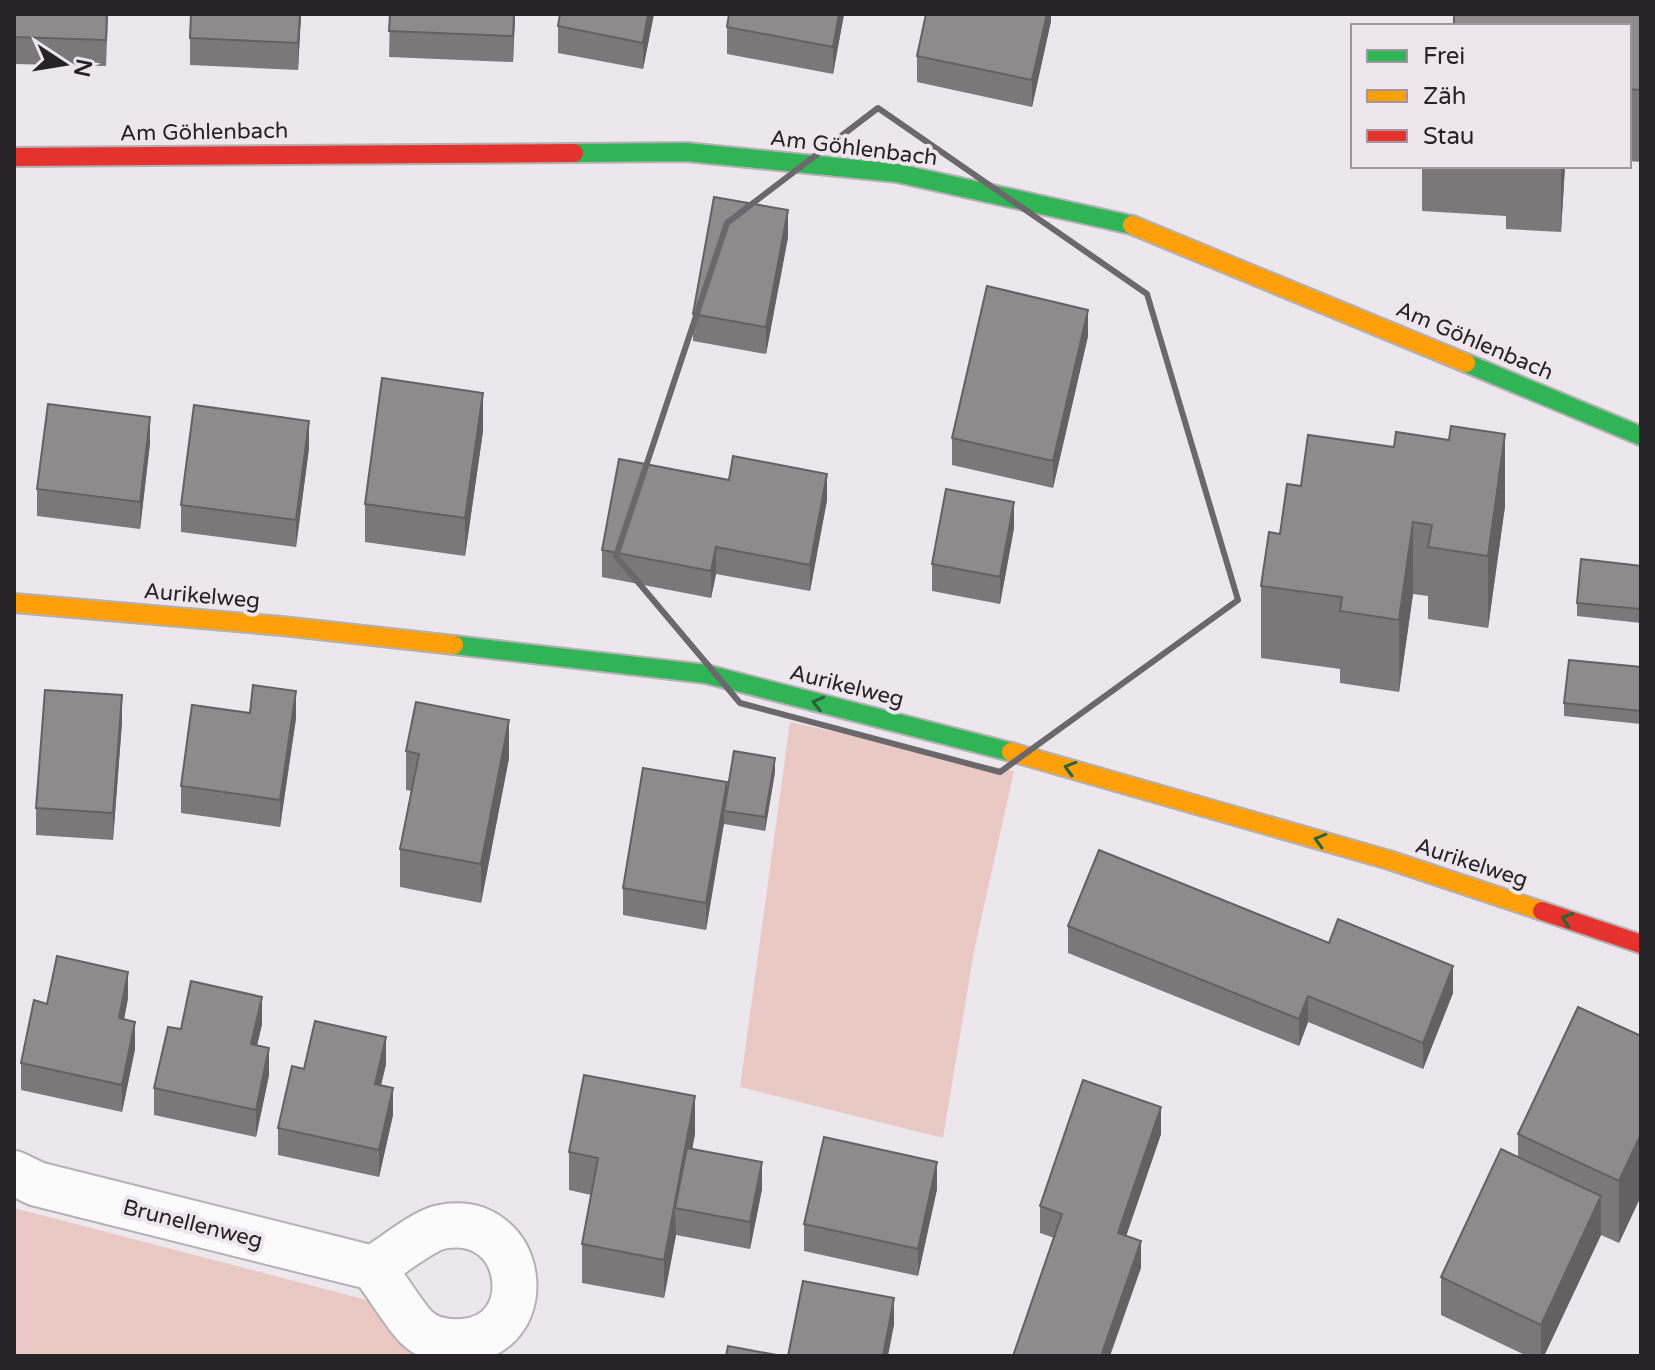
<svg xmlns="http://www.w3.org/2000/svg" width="1655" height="1370" font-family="'Varela Round',sans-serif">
<rect width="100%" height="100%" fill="#ece7ec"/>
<!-- green -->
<g fill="#eac9c4">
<path d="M790 722 1014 771 974 951 943 1138 740 1087Z"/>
<path d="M14 1208 367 1300 417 1356H14Z"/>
</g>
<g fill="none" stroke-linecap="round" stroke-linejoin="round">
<!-- street casing -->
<g stroke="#b4b1b4" stroke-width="48">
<path id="street" d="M14 1173 37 1184 373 1268C386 1284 404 1315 416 1327 428 1339 446 1342 462 1341 542 1337 527 1210 441 1227 424 1230 390 1258 373 1268"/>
</g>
<!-- fast casing -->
<g stroke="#b4b1b4" stroke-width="22">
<g id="fast">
<path d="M574 153 686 152 897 173 1132 225"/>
<path d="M1466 363 1641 436"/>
<path d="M454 645 706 674 1011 752"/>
</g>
</g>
<!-- slow casing -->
<g stroke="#b4b1b4" stroke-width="22">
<g id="slow">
<path d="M1132 225 1466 363"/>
<path d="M14 603 282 626 454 645"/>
<path d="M1011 752 1389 860 1542 911"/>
</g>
</g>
<!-- jam casing -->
<g stroke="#b4b1b4" stroke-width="22">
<g id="jam">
<path d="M14 157 574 153"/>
<path d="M1542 911 1641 944"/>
</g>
</g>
<!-- street -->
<use href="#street" stroke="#fcfbfc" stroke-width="44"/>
<!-- fast -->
<use href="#fast" stroke="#30b455" stroke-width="18"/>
<!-- slow -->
<use href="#slow" stroke="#ff9f0a" stroke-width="18"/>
<!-- jam -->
<use href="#jam" stroke="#e5322d" stroke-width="18"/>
</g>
<!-- wall -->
<g fill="#7b7879">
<path d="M14 14H108L106 66 14 64Z"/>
<path d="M301 14 298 70 190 65V38Z"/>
<path d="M390 14H515L513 62 389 57Z"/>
<path d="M654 14 643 69 558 53V26Z"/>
<path d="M844 14 833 74 727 54V27Z"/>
<path d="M1051 14V21L1032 107 917 82V56Z"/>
<path d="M1641 14V162L1629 161V26Z"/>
<path d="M1422 166H1565L1561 232 1506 229V216L1422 211Z"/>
<path d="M788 237 766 354 693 341V314Z"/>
<path d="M1088 336 1053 488 952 465V438Z"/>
<path d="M483 431 465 556 365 542V504Z"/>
<path d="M150 443 140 529 37 516V489Z"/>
<path d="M309 448 296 547 181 532V505Z"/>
<path d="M1301 486 1505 506 1488 628 1428 619V596L1413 594 1399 692 1340 683V669L1261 658V586L1280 534Z"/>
<path d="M827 500 810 591 716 574 711 598 602 577V550Z"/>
<path d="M1014 528 1000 604 932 591V564Z"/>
<path d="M1641 566V623L1577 616V603Z"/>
<path d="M1641 667V724L1564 716V703Z"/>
<path d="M250 713 296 718 280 827 181 813V786Z"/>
<path d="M122 722 113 840 36 835V808Z"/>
<path d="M406 751 509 758 481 903 400 887V849L411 791 406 790Z"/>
<path d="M775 772 765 831 724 824V823L706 930 623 915V888L727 796Z"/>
<path d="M1068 926 1453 993 1423 1069 1308 1022 1299 1046 1068 953Z"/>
<path d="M128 998 124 1020 135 1049 122 1112 21 1090V1063L47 1004Z"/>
<path d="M262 1024 257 1046 269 1075 256 1137 154 1115V1088L181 1029Z"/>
<path d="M1641 1036V1196L1619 1243 1601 1235 1544 1356H1527L1441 1315V1277L1518 1157V1134Z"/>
<path d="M386 1064 381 1085 393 1115 379 1177 278 1155V1128L304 1069Z"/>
<path d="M695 1134 692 1149 762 1189 750 1249 676 1235 664 1298 582 1283V1244L591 1195 569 1190V1152Z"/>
<path d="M1161 1134 1126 1236 1141 1268 1040 1233V1206Z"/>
<path d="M937 1189 918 1276 804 1251V1224Z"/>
</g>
<!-- shaded-wall -->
<g fill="#646163">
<path d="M300 14H301L298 70V43Z"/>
<path d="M514 14H515L513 62V36Z"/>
<path d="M648 14H654L643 69V43Z"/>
<path d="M839 14H844L833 74V47Z"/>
<path d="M1047 14H1051V21L1032 107V80Z"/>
<path d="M1561 166H1565L1561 232Z"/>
<path d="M788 210V237L766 354V327Z"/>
<path d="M1088 310V336L1053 488V461Z"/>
<path d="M483 393V431L465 556V518Z"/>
<path d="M150 417V443L140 529V502Z"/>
<path d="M309 421V448L296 547V520Z"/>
<path d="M1505 434V506L1488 628V556Z"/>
<path d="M827 474V500L810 591V565Z"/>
<path d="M1014 502V528L1000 604V577Z"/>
<path d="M1413 522V594L1399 692V620Z"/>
<path d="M716 547V574L711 598V571Z"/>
<path d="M296 691V718L280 827V800Z"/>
<path d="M122 695V722L113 840V813Z"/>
<path d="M509 720V758L481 903V864Z"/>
<path d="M775 758V772L765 831V817Z"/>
<path d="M727 782 726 811H724V823L706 930V903Z"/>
<path d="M1453 966V993L1423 1069V1043Z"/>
<path d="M128 972V998L119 1045V1018Z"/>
<path d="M1308 996V1022L1299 1046V1019Z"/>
<path d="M262 997V1024L251 1071V1044Z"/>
<path d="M135 1022V1049L122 1112V1085Z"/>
<path d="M386 1037V1064L375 1110V1084Z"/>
<path d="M269 1048V1075L256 1137V1110Z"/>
<path d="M393 1088V1115L379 1177V1150Z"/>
<path d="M695 1096V1134L681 1209 675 1208 676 1235 664 1298V1260Z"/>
<path d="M1161 1107V1134L1118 1260V1233Z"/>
<path d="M1641 1134V1196L1619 1243V1181Z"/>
<path d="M762 1162V1189L750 1249V1222Z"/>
<path d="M937 1162V1189L918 1276V1249Z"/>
<path d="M1601 1196V1235L1544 1356H1541V1325Z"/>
<path d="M1141 1241V1268L1110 1356H1101Z"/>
<path d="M894 1298V1325L888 1356H883Z"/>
</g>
<!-- building -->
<g fill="#8f8b8d" stroke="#646163" stroke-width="2">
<path d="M14 14H107L106 40 14 37Z"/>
<path d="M191 14H300L298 43 190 38Z"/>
<path d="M390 14H514L513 36 389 31Z"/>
<path d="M560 14H648L643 43 558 26Z"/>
<path d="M729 14H839L833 47 727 27Z"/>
<path d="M926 14H1047L1032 80 917 56Z"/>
<path d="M1454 14H1641V90L1629 89V26H1454Z"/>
<path d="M714 197 788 210 766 327 693 314Z"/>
<path d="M987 286 1088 310 1053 461 952 438Z"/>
<path d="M382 378 483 393 465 518 365 504Z"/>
<path d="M48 404 150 417 140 502 37 489Z"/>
<path d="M194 405 309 421 296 520 181 505Z"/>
<path d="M1451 426 1505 434 1488 556 1428 547 1432 525 1413 522 1399 620 1340 611 1342 597 1261 586 1269 532 1280 534 1287 484 1301 486 1308 435 1394 447 1396 432 1449 440Z"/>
<path d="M733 456 827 474 810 565 716 547 711 571 602 550 619 459 729 480Z"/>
<path d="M946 489 1014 502 1000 577 932 564Z"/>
<path d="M1581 559 1641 566V609L1577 603Z"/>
<path d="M1569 660 1641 667V711L1564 703Z"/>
<path d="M253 685 296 691 280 800 181 786 192 705 250 713Z"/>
<path d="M45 690 122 695 113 813 36 808Z"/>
<path d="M416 702 509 720 481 864 400 849 419 754 406 751Z"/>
<path d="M734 751 775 758 765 817 724 811Z"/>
<path d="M643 768 727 782 706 903 623 888Z"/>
<path d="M1099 850 1329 943 1338 919 1453 966 1423 1043 1308 996 1299 1019 1068 926Z"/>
<path d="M57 956 128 972 119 1018 135 1022 122 1085 21 1063 34 1000 47 1004Z"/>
<path d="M191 981 262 997 251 1044 269 1048 256 1110 154 1088 168 1027 181 1029Z"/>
<path d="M1578 1007 1641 1036V1134L1619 1181 1518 1134Z"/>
<path d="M315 1021 386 1037 375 1084 393 1088 379 1150 278 1128 292 1066 304 1069Z"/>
<path d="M584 1075 695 1096 664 1260 582 1244 598 1158 569 1152Z"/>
<path d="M1083 1080 1161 1107 1118 1233 1141 1241 1101 1356H1013L1062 1214 1040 1206Z"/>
<path d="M824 1137 937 1162 918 1249 804 1224Z"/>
<path d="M687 1148 762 1162 750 1222 675 1208Z"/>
<path d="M1501 1149 1601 1196 1541 1325 1441 1277Z"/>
<path d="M803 1281 894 1298 883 1356H788Z"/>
<path d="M728 1346 776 1355 775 1356H726Z"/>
</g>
<!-- one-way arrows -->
<defs><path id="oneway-chevron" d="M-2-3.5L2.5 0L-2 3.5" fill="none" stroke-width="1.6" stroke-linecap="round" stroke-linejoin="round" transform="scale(2)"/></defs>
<g stroke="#2a643b">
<use href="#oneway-chevron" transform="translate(818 703) rotate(-166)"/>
<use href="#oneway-chevron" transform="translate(1070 768) rotate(-164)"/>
<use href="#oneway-chevron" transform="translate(1320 840) rotate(-164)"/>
<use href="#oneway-chevron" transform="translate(1567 919) rotate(-162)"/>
</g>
<!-- marked area -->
<path fill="none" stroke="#6b686b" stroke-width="6" stroke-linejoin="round" d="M878 108 1147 294 1238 600 1000 772 740 703 616 556 727 223Z"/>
<g text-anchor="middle" stroke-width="8" stroke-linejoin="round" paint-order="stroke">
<!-- street labels -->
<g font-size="22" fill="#262326" stroke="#eee5ed">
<text transform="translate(204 131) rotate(-1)" y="8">Am Göhlenbach</text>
<text transform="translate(854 147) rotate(7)" y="8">Am Göhlenbach</text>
<text transform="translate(1475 340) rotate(23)" y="8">Am Göhlenbach</text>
<text transform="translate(202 595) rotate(5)" y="8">Aurikelweg</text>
<text transform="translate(847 685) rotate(14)" y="8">Aurikelweg</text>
<text transform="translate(1472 862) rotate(18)" y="8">Aurikelweg</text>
<text transform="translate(193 1223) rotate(14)" y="8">Brunellenweg</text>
</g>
</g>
<!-- border -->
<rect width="1655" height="1370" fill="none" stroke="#262326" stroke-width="32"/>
<!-- legend -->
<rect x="1351" y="24" width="280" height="144" fill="#eee5ed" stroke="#9e979d" stroke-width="2"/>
<rect x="1367" y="50" width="40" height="12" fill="#30b455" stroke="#9e979d" stroke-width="2"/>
<text x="1423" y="64" font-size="24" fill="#262326">Frei</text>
<rect x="1367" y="90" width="40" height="12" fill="#ff9f0a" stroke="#9e979d" stroke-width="2"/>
<text x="1423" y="104" font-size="24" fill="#262326">Zäh</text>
<rect x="1367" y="130" width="40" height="12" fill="#e5322d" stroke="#9e979d" stroke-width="2"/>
<text x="1423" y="144" font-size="24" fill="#262326">Stau</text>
<!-- north arrow -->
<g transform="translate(64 64) rotate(102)" stroke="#eee5ed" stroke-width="6" paint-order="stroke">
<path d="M0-6L14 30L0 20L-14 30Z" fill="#262326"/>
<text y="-12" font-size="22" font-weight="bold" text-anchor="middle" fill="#262326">N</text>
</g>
</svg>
